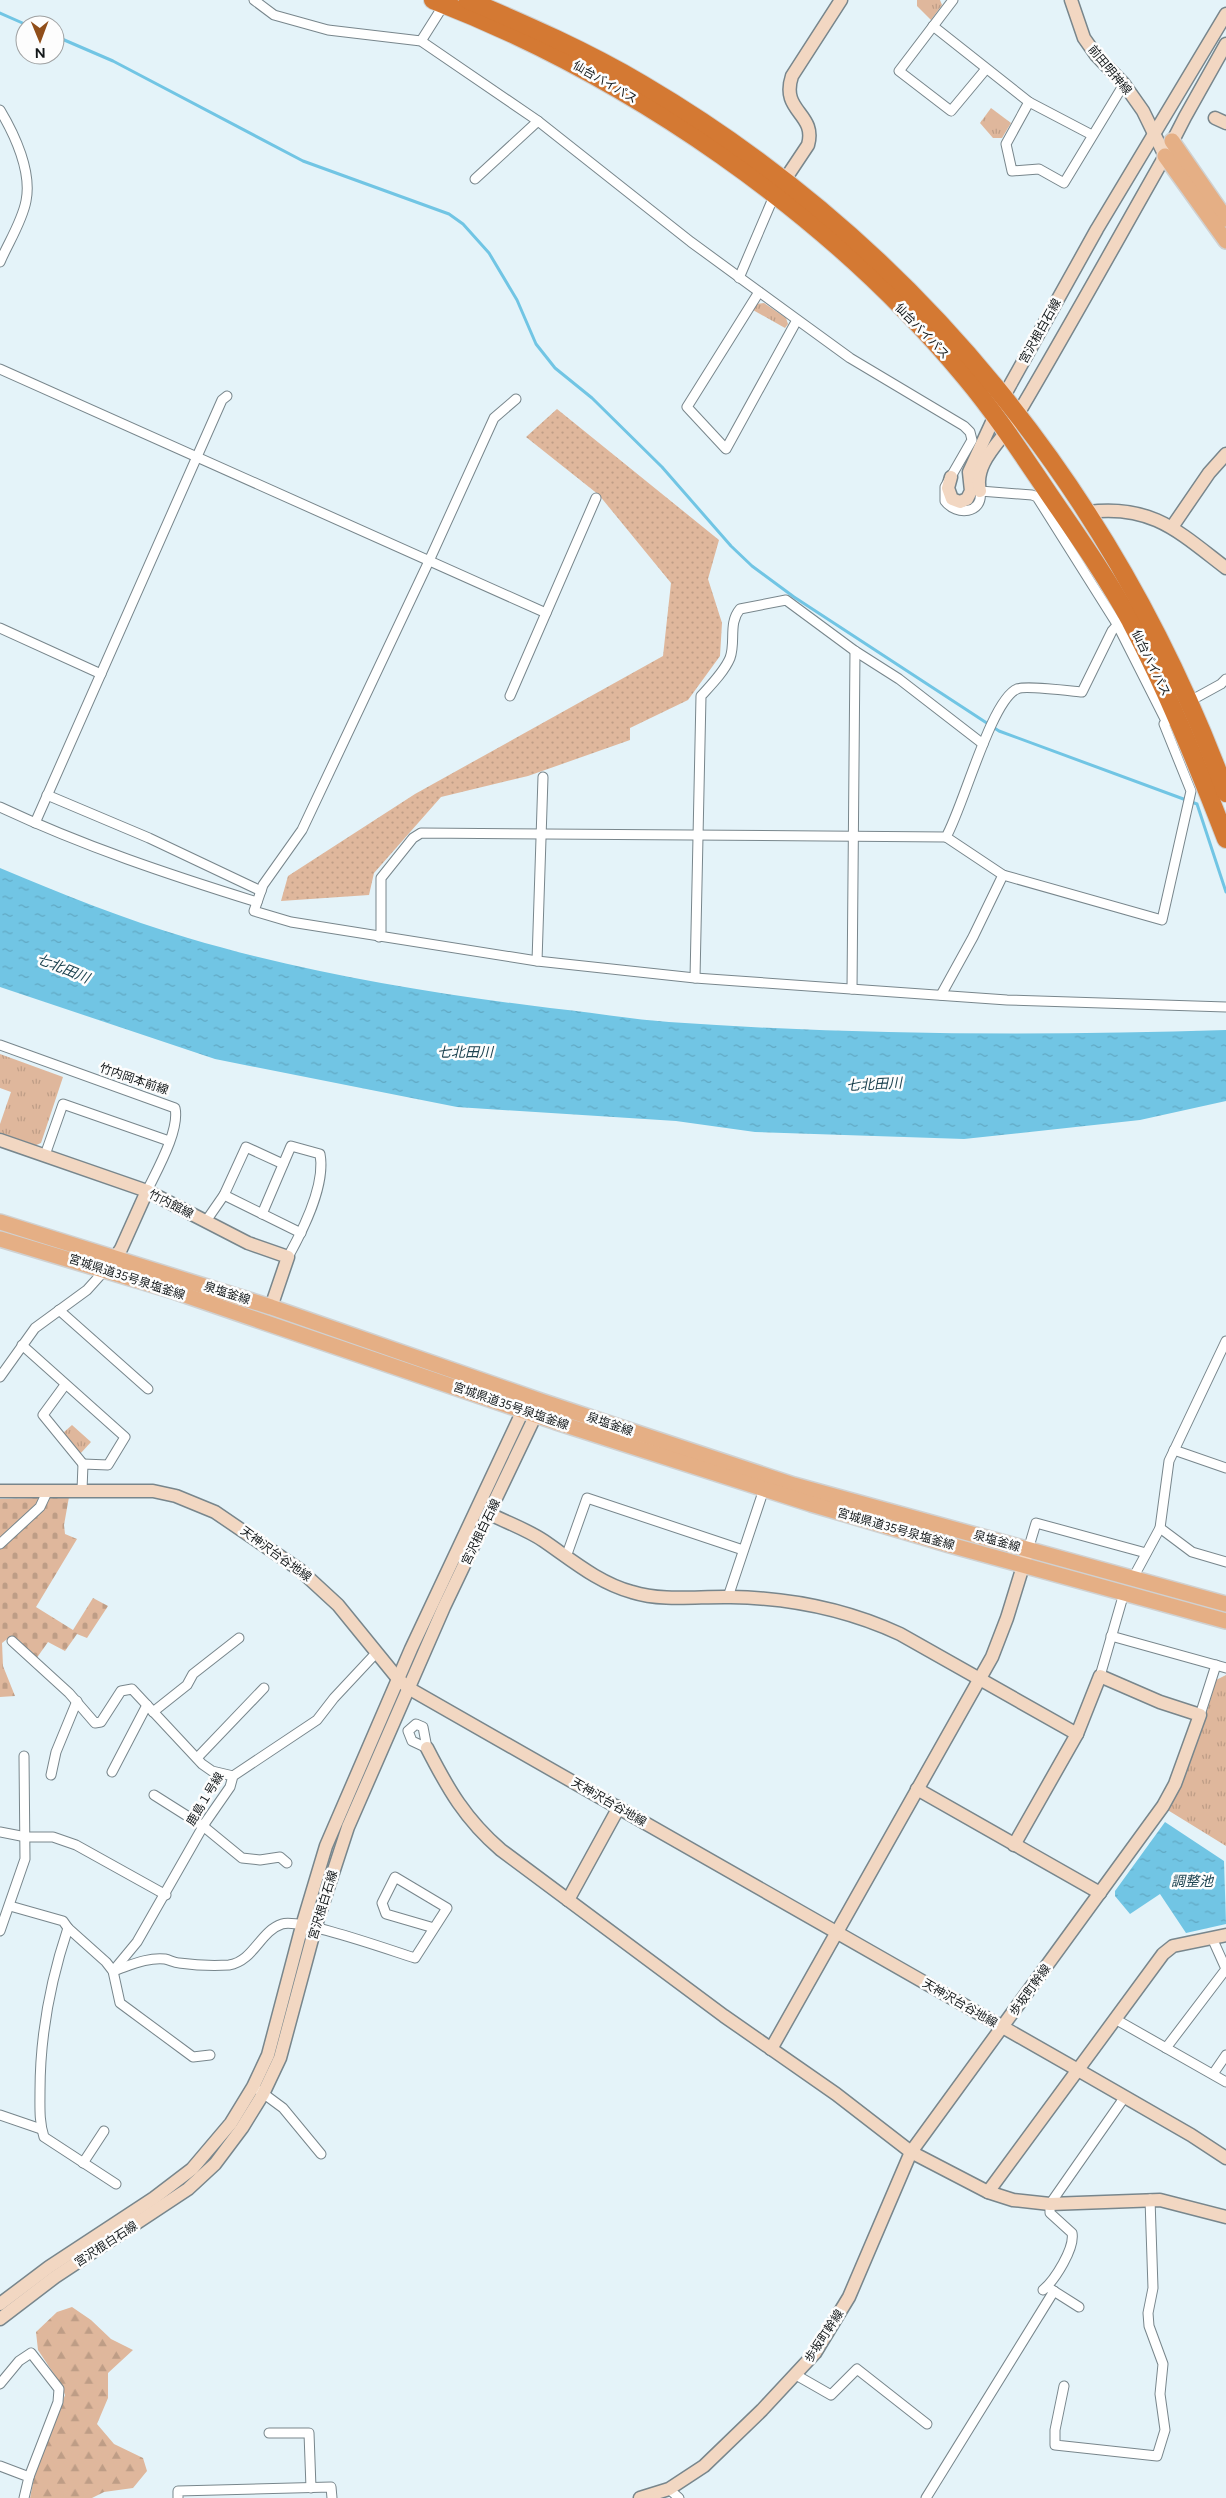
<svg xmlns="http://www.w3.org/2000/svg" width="1226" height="2498" font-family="Figtree,'Noto Sans JP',sans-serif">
<defs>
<pattern id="grass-dots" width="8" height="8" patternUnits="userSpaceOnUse" patternTransform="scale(1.25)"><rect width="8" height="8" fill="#dfb79c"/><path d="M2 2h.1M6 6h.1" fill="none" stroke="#be9d86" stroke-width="1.8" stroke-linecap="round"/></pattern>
<pattern id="forest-firs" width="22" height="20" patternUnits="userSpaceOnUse" patternTransform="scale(1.25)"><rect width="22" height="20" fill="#dfb79c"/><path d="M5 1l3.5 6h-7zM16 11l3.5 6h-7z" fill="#be9d86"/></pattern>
<pattern id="cemetery-stones" width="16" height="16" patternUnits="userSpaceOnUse" patternTransform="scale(1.25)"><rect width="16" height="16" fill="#dfb79c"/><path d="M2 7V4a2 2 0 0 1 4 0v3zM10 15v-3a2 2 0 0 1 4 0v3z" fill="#be9d86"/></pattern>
<pattern id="park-tufts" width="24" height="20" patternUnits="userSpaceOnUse" patternTransform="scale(1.25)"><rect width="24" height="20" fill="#dfb79c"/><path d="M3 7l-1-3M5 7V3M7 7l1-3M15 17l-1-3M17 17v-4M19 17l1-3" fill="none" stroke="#be9d86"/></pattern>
<pattern id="water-ripples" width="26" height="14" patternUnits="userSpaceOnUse" patternTransform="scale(1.25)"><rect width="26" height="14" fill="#71c5e4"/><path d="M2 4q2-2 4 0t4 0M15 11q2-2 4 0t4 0" fill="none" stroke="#61a8c3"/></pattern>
</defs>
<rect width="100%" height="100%" fill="#e4f3f9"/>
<!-- grass -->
<path fill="url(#grass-dots)" d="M557 409 719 540 708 579 722 623 720 656 688 700 630 728V740L528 776 441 797 374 873 369 895 281 901 288 876 415 794 663 656 671 583 599 495 526 437Z"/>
<!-- forest -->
<path fill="url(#forest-firs)" d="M72 2307 91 2320 111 2339 133 2350 108 2373V2398L97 2424 114 2444 143 2458 147 2471 133 2488 104 2492 92 2498H30L34 2478 65 2395 60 2383 38 2350 36 2332 57 2312Z"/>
<!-- cemetery -->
<path fill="url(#cemetery-stones)" d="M69 1497 64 1525 65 1534 77 1539 36 1607 73 1630 93 1598 108 1606 87 1638 77 1634 65 1651 48 1642 36 1659 11 1636 2 1643 3 1666 15 1696 0 1697V1499Z"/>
<!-- park -->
<g fill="url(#park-tufts)">
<path d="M917 0H940L942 5 931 20 917 6Z"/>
<path d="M991 108 1011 123 1002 138H993L980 123Z"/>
<path d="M764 303 786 318 788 324 785 328 753 310 756 304Z"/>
<path d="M0 1054 63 1077 41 1143 34 1146 0 1135V1124L11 1092 0 1088Z"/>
<path d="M72 1425 91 1442 80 1454 63 1433Z"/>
<path d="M1226 1675V1846L1166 1809C1191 1769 1203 1725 1216 1680Z"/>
</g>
<!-- water -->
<g fill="url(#water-ripples)">
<path d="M0 868C60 893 126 920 188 938 306 973 428 993 550 1008 590 1012 629 1019 669 1022 854 1035 1040 1036 1226 1030V1101L1140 1120 964 1139 755 1132 676 1121 457 1107 215 1059 0 987Z"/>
<path d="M1165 1822 1224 1861 1226 1924 1186 1933 1160 1894 1130 1914 1115 1896V1891Z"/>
</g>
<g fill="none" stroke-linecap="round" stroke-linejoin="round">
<!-- stream -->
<g stroke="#71c5e4" stroke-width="3">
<path d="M0 13 27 25"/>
<path d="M55 36 113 61 303 161 449 214 463 224 489 253 517 300 536 344 555 368 592 398 662 467 731 546 752 566 794 597 999 731 1197 804 1226 892"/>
</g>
<!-- street casing -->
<g stroke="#78868c" stroke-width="11">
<g id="street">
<path d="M254 0 274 15 328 30 421 41 538 121 691 242 795 318 850 358 964 426 970 432 972 440 945 487V501C956 516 984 514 980 491L1032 495 1037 497 1117 624 1166 721"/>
<path d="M953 0 899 71 951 111 986 69"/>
<path d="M933 26 1029 102 1092 135"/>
<path d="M421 41 445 3"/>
<path d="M1029 102 1006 144 1012 171 1039 169 1064 183 1124 84"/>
<path d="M0 110C15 135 32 172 26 201 22 222 8 243 0 262"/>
<path d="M475 179 538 121"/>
<path d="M739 278 774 196"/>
<path d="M759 292 687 407 726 449 797 320"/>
<path d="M0 369 546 613"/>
<path d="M516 399 494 418 429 561 302 830 263 885 254 911 291 922 537 961 695 978 1007 1000 1226 1007"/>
<path d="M0 628 101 674"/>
<path d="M510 696 596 498"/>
<path d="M1190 701 1221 684 1226 679"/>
<path d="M47 795 149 838 261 891"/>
<path d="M0 807C83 846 170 875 257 902"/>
<path d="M35 823 222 400 227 396"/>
<path d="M946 837 1003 875 1162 920 1191 791 1164 724 1169 719"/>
<path d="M379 937 381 931V878L413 838 421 833 946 837C963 808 991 700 1017 689 1024 685 1071 691 1082 692L1112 631 1120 622"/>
<path d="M537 961 543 777"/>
<path d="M695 978 701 696C711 685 724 672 730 658 736 642 728 623 740 609L786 600 855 651 899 679 983 744"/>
<path d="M852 989 855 651"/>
<path d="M941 995 973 937 1003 875"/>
<path d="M0 1045 175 1108C180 1130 157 1170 147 1191"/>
<path d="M45 1155 63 1104 169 1141"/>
<path d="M283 1164 246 1147 224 1195 301 1233"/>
<path d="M262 1214 291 1146 320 1154C326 1185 303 1230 288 1257"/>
<path d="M206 1221 224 1195"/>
<path d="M59 1310 148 1389"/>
<path d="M22 1345 125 1437 108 1465 83 1464 82 1490"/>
<path d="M0 1377 35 1328 87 1290 105 1270"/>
<path d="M65 1385 43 1415 83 1464"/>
<path d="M1174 1450 1226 1468"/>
<path d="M1160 1528 1192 1552 1226 1562"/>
<path d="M0 1544 40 1507 48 1490"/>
<path d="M1028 1550 1036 1523 1146 1553"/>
<path d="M566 1557 587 1498 743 1550"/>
<path d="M1133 1578 1160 1528 1169 1461 1226 1341"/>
<path d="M728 1597 764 1489"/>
<path d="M1111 1636 1226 1668"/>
<path d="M12 1641 69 1693 95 1723 101 1722 121 1691 132 1689 202 1764 212 1771 233 1776"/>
<path d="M1100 1676 1124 1593"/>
<path d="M153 1712 187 1685 193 1674 239 1638"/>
<path d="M1200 1715 1216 1665"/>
<path d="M416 1724 423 1727 427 1748 412 1741 408 1731Z"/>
<path d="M197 1758 264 1688"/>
<path d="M112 1772 147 1705"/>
<path d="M51 1775 56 1752 77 1701"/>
<path d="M154 1795 203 1826 242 1858 260 1860 280 1857 287 1863"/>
<path d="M0 1832 26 1837H53L76 1845 166 1895"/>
<path d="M10 1906 63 1921 68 1928"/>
<path d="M0 1931 25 1859 24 1756"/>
<path d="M113 1971C129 1966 147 1957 165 1959 170 1960 174 1963 179 1963 194 1965 214 1966 229 1965 254 1961 260 1931 282 1924 301 1918 392 1951 415 1958L447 1908 395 1877 382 1903 386 1914 434 1928"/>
<path d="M113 1971 137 1942 205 1823 230 1787 233 1776 317 1720 334 1698 377 1652"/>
<path d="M1115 2019 1226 2082"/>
<path d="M1166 2048 1226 1969 1212 1938"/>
<path d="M1213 2074 1226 2055"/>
<path d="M260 2091 283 2108 321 2154"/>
<path d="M0 2115 41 2129"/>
<path d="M83 2163 104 2131"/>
<path d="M116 2184 44 2137C39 2122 40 2107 40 2091 40 2034 50 1982 68 1928L106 1962 113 1971 120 2003 193 2057 210 2055"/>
<path d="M1049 2288 1079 2307"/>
<path d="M1043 2290C1055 2280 1075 2248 1072 2233L1050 2213V2204L1124 2098"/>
<path d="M796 2375 831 2395 857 2369 927 2424"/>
<path d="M0 2384 19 2361 31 2353 59 2389 58 2402 29 2477"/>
<path d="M1064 2386 1055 2430V2445L1157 2456 1165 2430 1160 2394 1163 2364 1149 2326 1148 2313 1153 2288 1150 2199"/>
<path d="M269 2433H309L311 2488"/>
<path d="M0 2466 29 2477 24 2498"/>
<path d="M669 2489 679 2498"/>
<path d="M178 2498V2491L331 2487 332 2498"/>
<path d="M926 2498 1054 2291"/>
</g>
</g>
<!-- secondary casing -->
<g stroke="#78868c" stroke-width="15">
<g id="secondary">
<path d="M1071 0 1084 38 1096 55 1124 84 1143 111 1165 156"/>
<path d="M1215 118 1226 123"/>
<path d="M780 187 808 145C817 113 780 112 792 76L841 0"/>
<path d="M951 477 948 488 952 499 960 502 967 499 971 491 969 472 1004 396 1097 229 1226 14"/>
<path d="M980 491C973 463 1001 442 1015 419 1066 333 1115 244 1165 156L1185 117 1226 44"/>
<path d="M1088 512C1152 504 1179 532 1226 568"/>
<path d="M1172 527 1209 473 1226 454"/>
<path d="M0 1140 147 1191 248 1243 288 1257 271 1307"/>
<path d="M110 1265 121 1249 147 1191"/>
<path d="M0 1491H153L176 1496 215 1512 300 1570 338 1605 399 1680 410 1689 1078 2070 1191 2135 1226 2158"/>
<path d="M490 1514C508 1523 528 1530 544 1541 573 1561 599 1583 632 1592 664 1602 699 1596 731 1597 791 1598 846 1609 900 1634L1077 1734"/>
<path d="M427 1748C448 1789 465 1819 501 1850L724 2016 836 2094 911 2152 988 2192 1013 2200 1050 2204 1160 2200 1226 2217"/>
<path d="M917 1789 1100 1893"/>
<path d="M568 1900 619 1807"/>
<path d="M771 2049 992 1657 1007 1618 1028 1550"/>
<path d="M988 2192 1163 1954 1173 1946 1226 1935"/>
<path d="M0 2304 49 2267 154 2198 192 2169 231 2123 253 2087 268 2055 302 1926 326 1846 411 1649 527 1402"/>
<path d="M0 2319 55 2277 188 2189 215 2164 242 2128 263 2094 280 2058 315 1928 348 1827 444 1607 540 1406"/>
<path d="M640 2498 669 2489 704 2466 762 2410 815 2353 849 2297 911 2152 1163 1806 1175 1784 1200 1715 1160 1702 1100 1676 1077 1734 1014 1845"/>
</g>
</g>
<!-- primary casing -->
<g stroke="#d0d1d1" stroke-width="18">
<g id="primary">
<path d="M1172 141 1226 219"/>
<path d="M1165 156 1226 241"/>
<path d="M0 1222 271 1307 541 1401 794 1485 1226 1604"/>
<path d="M0 1239 173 1291 559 1423 811 1504 950 1545 1226 1621"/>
</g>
</g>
<!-- highway casing -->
<g stroke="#d0d1d1" stroke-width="20">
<g id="highway">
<path d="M433 0C631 77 829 213 965 377 996 414 1022 454 1049 494 1077 535 1106 576 1130 620 1167 690 1197 764 1226 839"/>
<path d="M468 0C527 25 586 51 642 84 917 246 1116 495 1226 793"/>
</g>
</g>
<!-- street -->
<use href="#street" stroke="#fff" stroke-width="9"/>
<!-- secondary -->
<use href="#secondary" stroke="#f2d7c2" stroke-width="12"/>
<!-- primary -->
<use href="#primary" stroke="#e5af85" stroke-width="15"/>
<!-- highway -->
<use href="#highway" stroke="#d47933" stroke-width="18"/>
</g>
<g text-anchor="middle" stroke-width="5" stroke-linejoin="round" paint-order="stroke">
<!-- street labels -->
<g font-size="12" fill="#121719" stroke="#fdfdfd">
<text transform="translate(1110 70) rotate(50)" y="4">前田明神線</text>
<text transform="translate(605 82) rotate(30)" y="4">仙台バイパス</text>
<text transform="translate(922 331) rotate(46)" y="4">仙台バイパス</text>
<text transform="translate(1040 331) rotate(-61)" y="4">宮沢根白石線</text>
<text transform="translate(1151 663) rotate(64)" y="4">仙台バイパス</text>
<text transform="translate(134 1079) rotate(19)" y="4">竹内岡本前線</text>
<text transform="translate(171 1204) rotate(27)" y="4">竹内館線</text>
<text transform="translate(127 1277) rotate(18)" y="4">宮城県道35号泉塩釜線</text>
<text transform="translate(227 1293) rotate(18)" y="4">泉塩釜線</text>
<text transform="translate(511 1406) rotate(19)" y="4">宮城県道35号泉塩釜線</text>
<text transform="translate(610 1424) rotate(19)" y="4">泉塩釜線</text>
<text transform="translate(896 1529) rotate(16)" y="4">宮城県道35号泉塩釜線</text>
<text transform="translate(481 1532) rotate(-64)" y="4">宮沢根白石線</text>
<text transform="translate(997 1541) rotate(16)" y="4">泉塩釜線</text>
<text transform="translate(276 1554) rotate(36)" y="4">天神沢台谷地線</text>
<text transform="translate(205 1799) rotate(-59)" y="4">鹿島１号線</text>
<text transform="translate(609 1802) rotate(30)" y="4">天神沢台谷地線</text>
<text transform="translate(323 1905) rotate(-73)" y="4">宮沢根白石線</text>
<text transform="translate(1030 1990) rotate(-54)" y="4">歩坂町幹線</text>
<text transform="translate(960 2003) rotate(30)" y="4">天神沢台谷地線</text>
<text transform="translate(106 2244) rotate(-33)" y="4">宮沢根白石線</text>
<text transform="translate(824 2336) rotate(-57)" y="4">歩坂町幹線</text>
</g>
<!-- water labels -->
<g font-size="14" font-style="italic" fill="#1e4451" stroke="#fdfdfd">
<text transform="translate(63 968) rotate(22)" y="5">七北田川</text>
<text x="465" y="1057">七北田川</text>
<text transform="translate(874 1084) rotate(-3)" y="5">七北田川</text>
<text x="1192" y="1886">調整池</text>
</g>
</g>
<!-- north arrow -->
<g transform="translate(40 40) rotate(179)"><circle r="24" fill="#fdfdfd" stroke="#9fa1a2"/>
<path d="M0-4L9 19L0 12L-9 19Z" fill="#904e1a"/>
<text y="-8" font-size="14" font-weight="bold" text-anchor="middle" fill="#121719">N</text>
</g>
</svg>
